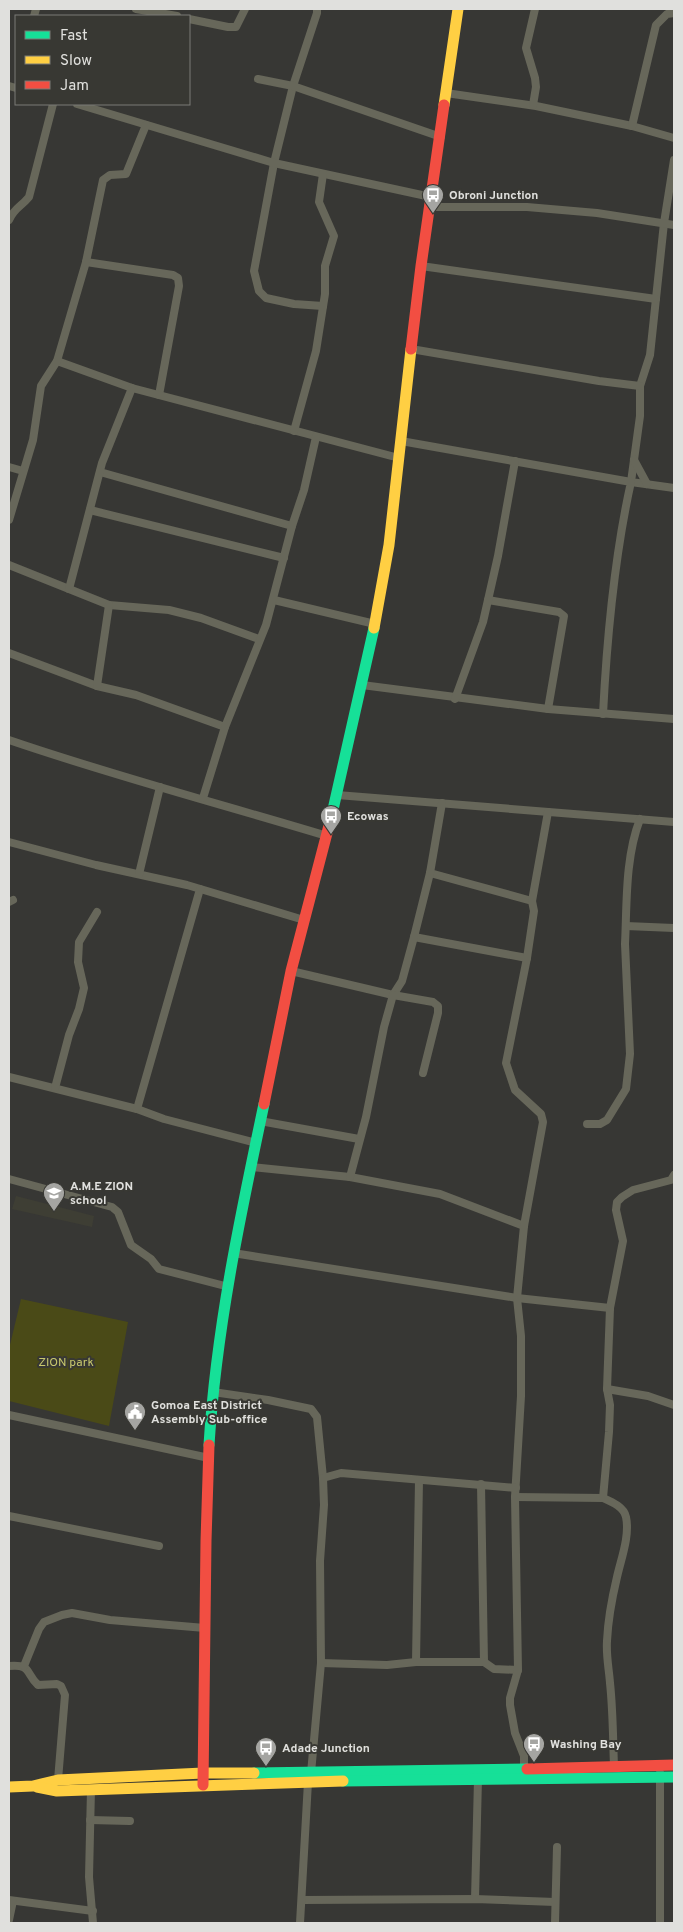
<svg xmlns="http://www.w3.org/2000/svg" width="683" height="1932" font-family="Overpass,sans-serif">
<rect width="100%" height="100%" fill="#373734"/>
<!-- built -->
<path fill="#3e3e34" d="M16 1196 94 1216 92 1227 12 1209Z"/>
<!-- green -->
<path fill="#4a4a17" d="M21 1299 128 1322 109 1426 9 1401V1349Z"/>
<g fill="none" stroke-linecap="round" stroke-linejoin="round">
<!-- street -->
<g stroke="#67675a" stroke-width="8">
<path d="M136 9 177 16"/>
<path d="M317 9V13L293 86 274 163 254 271 259 291 266 298 294 304 323 306"/>
<path d="M34 16 36 9"/>
<path d="M189 19 228 27H236L245 9"/>
<path d="M258 79 293 86 441 137"/>
<path d="M9 86 16 88"/>
<path d="M446 93 536 106 632 126 674 138"/>
<path d="M77 104 274 163 431 197"/>
<path d="M533 105 536 87 535 78 526 48 535 9"/>
<path d="M632 126 656 25 667 14 674 13"/>
<path d="M674 160 664 223 650 355 640 386V416L631 482 674 488"/>
<path d="M430 207H527L597 213 674 225"/>
<path d="M9 220C15 207 20 208 29 197L53 104"/>
<path d="M86 262 173 275 178 278 179 286 159 395"/>
<path d="M421 266 656 299"/>
<path d="M411 349 599 381 640 386"/>
<path d="M57 361 132 388 399 458"/>
<path d="M294 431 316 351 325 294V266L334 236 319 202 323 174"/>
<path d="M401 441 631 482C614 558 607 636 603 714"/>
<path d="M634 460 647 484"/>
<path d="M9 467 23 471"/>
<path d="M100 472 292 526"/>
<path d="M90 510 284 558"/>
<path d="M9 520 33 440 41 386 57 361 86 262 103 180 110 175 126 174 146 125"/>
<path d="M9 565 109 605 169 610 201 618 259 639"/>
<path d="M69 589 102 463 132 388"/>
<path d="M274 600 375 624"/>
<path d="M488 600 559 612 564 616 548 709"/>
<path d="M9 653 97 686 136 695 225 727"/>
<path d="M362 685 548 709 674 719"/>
<path d="M97 686 109 605"/>
<path d="M455 699 483 622 498 556 515 461"/>
<path d="M9 740C114 776 221 804 327 836"/>
<path d="M337 795 674 822"/>
<path d="M203 798 225 727 266 625 292 526 304 490 316 437"/>
<path d="M9 842 96 865 187 885 304 920"/>
<path d="M430 873 532 901"/>
<path d="M139 874 160 787"/>
<path d="M9 902 13 900"/>
<path d="M626 926 674 928"/>
<path d="M414 937 527 958"/>
<path d="M291 971 393 995 402 981 414 937 430 873 442 803"/>
<path d="M9 1077 137 1109 164 1119 256 1143"/>
<path d="M55 1088 69 1035 79 1009 84 988 78 962 79 942 97 912"/>
<path d="M137 1109 200 889"/>
<path d="M260 1121 359 1139"/>
<path d="M587 1124H600L607 1120 626 1089 630 1054 625 944C627 903 625 858 640 819"/>
<path d="M251 1167 350 1177 440 1194 524 1226"/>
<path d="M350 1177 366 1117 384 1027 393 995 433 1002 438 1006V1013L423 1073"/>
<path d="M9 1179 112 1207 118 1212 131 1245 151 1259 159 1269 229 1287"/>
<path d="M233 1253 517 1298 610 1308"/>
<path d="M607 1389 648 1396 674 1405"/>
<path d="M213 1392 268 1400 311 1409 317 1417 323 1478"/>
<path d="M9 1415 209 1458"/>
<path d="M481 1484 484 1662"/>
<path d="M515 1497 603 1498"/>
<path d="M9 1516 159 1546"/>
<path d="M416 1662 419 1480"/>
<path d="M321 1663 387 1665 416 1662H484L494 1669 518 1670"/>
<path d="M9 1666C32 1664 25 1673 38 1685L57 1684 61 1686 65 1695 58 1780"/>
<path d="M24 1666 39 1629 44 1622 62 1615 72 1613 110 1620 205 1628"/>
<path d="M614 1767C613 1739 613 1711 610 1683 609 1669 606 1656 607 1641 608 1619 612 1598 617 1577 621 1559 630 1536 626 1517 624 1507 612 1502 603 1498L609 1432 610 1405 607 1389 610 1308 623 1241 616 1210 617 1202 622 1197 633 1190 671 1180 674 1175"/>
<path d="M524 1769V1756L515 1733 510 1705V1698L518 1670 515 1497 521 1396V1336L517 1298 524 1226 543 1122 541 1114 515 1090 506 1063 527 958 534 911 532 901 548 812"/>
<path d="M311 1773 321 1663 320 1561 324 1505 323 1478 341 1473 516 1488"/>
<path d="M91 1789 89 1877 93 1923"/>
<path d="M90 1820 130 1821"/>
<path d="M475 1899 478 1779"/>
<path d="M9 1900 93 1911"/>
<path d="M302 1900 475 1899 555 1902"/>
<path d="M9 1920 13 1901"/>
<path d="M300 1923 308 1782"/>
<path d="M555 1923 557 1847"/>
<path d="M660 1923V1773"/>
</g>
<!-- fast -->
<g stroke="#16e098" stroke-width="11">
<path d="M332 814 374 628"/>
<path d="M209 1445C216 1330 240 1217 264 1104"/>
<path d="M254 1773 527 1769"/>
<path d="M343 1781 674 1777"/>
</g>
<!-- slow -->
<g stroke="#ffcf43" stroke-width="11">
<path d="M444 105 458 9"/>
<path d="M374 628 389 545 411 349"/>
<path d="M9 1787 33 1786 58 1780 203 1773H254"/>
<path d="M37 1787 57 1791 343 1781"/>
</g>
<!-- jam -->
<g stroke="#f24e42" stroke-width="11">
<path d="M411 349 421 266 444 105"/>
<path d="M264 1104 291 971 332 814"/>
<path d="M527 1769 674 1765"/>
<path d="M203 1785 206 1541 209 1445"/>
</g>
</g>
<!-- icons -->
<defs>
<g id="bus-pin" transform="scale(1.125)"><path d="M0 17L-7.5 6A9.5 9.5 0 1 1 7.5 6Z" fill="#a5a5a2" stroke="#383833"/><path d="M-5-6H5V4H4V6H2V4H-2V6H-4V4H-5ZM-3.5-4V0h7V-4ZM-3.5 1.2v1.5H-2V1.2ZM2 1.2v1.5H3.5V1.2Z" fill="#fff"/></g>
<g id="school-pin" transform="scale(1.125)"><path d="M0 17L-7.5 6A9.5 9.5 0 1 1 7.5 6Z" fill="#a5a5a2" stroke="#383833"/><path d="M0-5L7-2L0 1L-7-2ZM-4 1L0 2.5L4 1V4Q0 6-4 4Z" fill="#fff"/></g>
<g id="civic-pin" transform="scale(1.125)"><path d="M0 17L-7.5 6A9.5 9.5 0 1 1 7.5 6Z" fill="#a5a5a2" stroke="#383833"/><path d="M-.6-6.5H3V-4.5H.6V-3L4-1V1h2V6H-6V1h2V-1L-.6-3ZM-1.2 2.5V6h2.4V2.5Z" fill="#fff"/></g>
</defs>
<g fill-rule="evenodd">
<use href="#bus-pin" x="433" y="195"/>
<use href="#bus-pin" x="331" y="816"/>
<use href="#school-pin" x="54" y="1193"/>
<use href="#civic-pin" x="135" y="1412"/>
<use href="#bus-pin" x="534" y="1744"/>
<use href="#bus-pin" x="266" y="1748"/>
</g>
<g text-anchor="middle" stroke-width="4" stroke-linejoin="round" paint-order="stroke">
<!-- poi labels -->
<g font-size="12" font-weight="bold" fill="#e0e0dd" stroke="#383833" text-anchor="start">
<text x="449" y="199">Obroni Junction</text>
<text x="347" y="820">Ecowas</text>
<text x="70" y="1190">A.M.E ZION<tspan x="70" dy="14">school</tspan></text>
<text x="151" y="1409">Gomoa East District<tspan x="151" dy="14">Assembly Sub-office</tspan></text>
<text x="550" y="1748">Washing Bay</text>
<text x="282" y="1752">Adade Junction</text>
</g>
<!-- park labels -->
<g font-size="12" fill="#c8c86e" stroke="#383833">
<text x="66" y="1366">ZION park</text>
</g>
</g>
<!-- border -->
<rect width="683" height="1932" fill="none" stroke="#e0e0dd" stroke-width="20"/>
<!-- legend -->
<rect x="15" y="15" width="175" height="90" fill="#383833" stroke="#7b7b77"/>
<rect x="25" y="31" width="25" height="8" fill="#16e098" stroke="#7b7b77"/>
<text x="60" y="40" font-size="15" fill="#e0e0dd">Fast</text>
<rect x="25" y="56" width="25" height="8" fill="#ffcf43" stroke="#7b7b77"/>
<text x="60" y="65" font-size="15" fill="#e0e0dd">Slow</text>
<rect x="25" y="81" width="25" height="8" fill="#f24e42" stroke="#7b7b77"/>
<text x="60" y="90" font-size="15" fill="#e0e0dd">Jam</text>
</svg>
